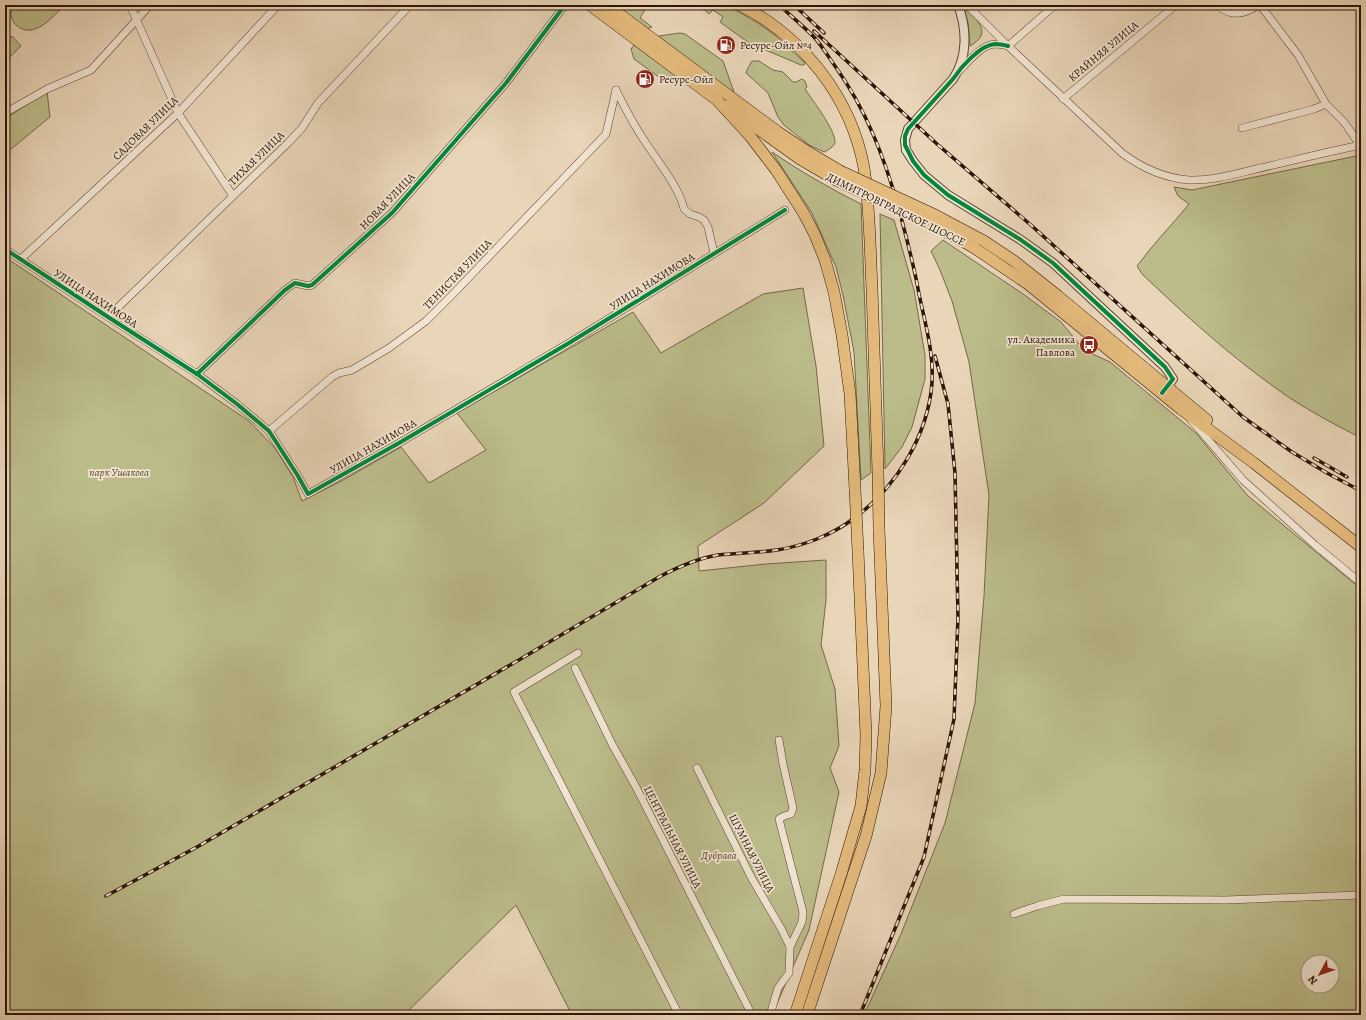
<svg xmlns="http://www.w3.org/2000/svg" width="1366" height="1020" font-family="Alegreya,serif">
<rect width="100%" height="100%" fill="#e9d5b8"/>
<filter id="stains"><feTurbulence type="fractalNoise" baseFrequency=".005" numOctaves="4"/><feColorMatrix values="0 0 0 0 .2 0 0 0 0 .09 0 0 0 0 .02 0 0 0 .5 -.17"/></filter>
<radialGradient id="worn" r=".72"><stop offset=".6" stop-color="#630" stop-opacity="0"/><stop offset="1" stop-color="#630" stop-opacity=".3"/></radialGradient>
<!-- green -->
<g fill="#bcbc8b" stroke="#746848" fill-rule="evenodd">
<path d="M13 5H65C53 16 34 41 16 25 10 19 10 13 13 5Z"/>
<path d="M616 5H648L640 18 652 27 646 29Z"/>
<path d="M699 5H724L741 13 758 23 775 35 805 63 804 65H801L749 43 720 22 723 17 713 10 709 14Z"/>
<path d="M968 10C980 23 991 34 970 46L968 23 965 12Z"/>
<path d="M680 33 685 34 723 61 734 92H730L658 39 659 36Z"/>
<path d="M12 36 21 46 5 62V43Z"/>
<path d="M634 45 683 81C679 85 672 84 667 83L634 59 631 49Z"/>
<path d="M752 61H759L773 70 783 72 793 82H796L802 79 805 81 807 87 805 89 807 92C814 102 835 130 835 142 835 146 827 151 824 152L809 145 784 125 778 117 768 93 746 73 747 70Z"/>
<path d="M47 91 50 117 5 154V119Z"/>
<path d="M772 152C800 171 829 188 861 204L871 473 861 480 854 352 843 295 836 267 812 213Z"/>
<path d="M1361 155V438C1332 423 1303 408 1277 389 1229 355 1185 315 1142 274L1137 266C1153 244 1172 225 1189 204L1178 196 1174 187 1192 190Z"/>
<path d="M880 214 894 220 914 290 925 355V379L912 427 902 447 885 469Z"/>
<path d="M943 240 1023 294 1061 322 1084 350 1110 362 1196 433 1248 496 1361 589V1015H864L901 934 945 823 975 703 984 596 989 495 969 362 952 301 940 270 931 251ZM1308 962H1332V986H1308Z"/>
<path d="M5 257 249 421 275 448 293 477 302 501 345 479 401 447 429 483 486 450 457 413 633 312 661 353 763 294 803 288 816 366 824 446 764 503 698 546 699 571 766 564 826 560V600L821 645 835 689 839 746 830 768 839 792 809 930 772 1015H572L516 905 404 1015H5Z"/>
</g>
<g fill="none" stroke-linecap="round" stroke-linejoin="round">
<!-- minor casing -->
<g stroke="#5c4432" stroke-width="8">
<g id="minor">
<path d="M130 5 178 113 233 196"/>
<path d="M967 5 1008 46 1122 153C1142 168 1164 178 1189 180 1212 181 1235 174 1256 169 1291 161 1326 152 1361 145"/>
<path d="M1217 5C1232 18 1244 14 1259 5"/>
<path d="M1008 46 1055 5"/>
<path d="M959 71C969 61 981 45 995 44 1000 44 1004 45 1008 46"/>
<path d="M616 90C624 106 632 122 642 137 655 158 679 186 684 209L690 214 699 217 704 220 708 227 714 253"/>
<path d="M1063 99 1176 5"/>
<path d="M1326 104 1344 122 1360 145"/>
<path d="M5 113 47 89 91 70 150 5"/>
<path d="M1242 128 1314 109 1326 104 1298 55 1260 5"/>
<path d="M5 249 108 317 197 374 237 404 269 431 298 476 308 494 399 443 569 343 785 210"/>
<path d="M21 259 178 113 278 5"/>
<path d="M108 317 288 143 302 128 318 103 410 5"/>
<path d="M197 374 285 290 295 283 308 286 312 285 392 213 506 83 565 5"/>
<path d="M1191 420 1243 480 1315 545 1361 583"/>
<path d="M269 431 332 377 339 373 352 370 389 348 426 321 454 293 606 134 616 90"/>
<path d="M578 653 514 692 679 1015"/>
<path d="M575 668 612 744 636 787 752 1015"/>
<path d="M697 768 751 877 782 930 790 947"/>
<path d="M1014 914 1037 906 1064 899 1226 900 1361 895"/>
<path d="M770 1015 778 988 789 973 790 947 802 922 803 912 779 819 784 816 791 814 793 808 783 764 779 740"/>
</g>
</g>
<!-- tertiary casing -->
<g stroke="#5c4432" stroke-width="10">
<path id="tertiary" d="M958 5C967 29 968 57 953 79L908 129 905 140 906 150 913 161 924 175 948 195 1021 240 1053 263 1165 367 1173 379 1164 391"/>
</g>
<!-- primary casing -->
<g stroke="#2d1405" stroke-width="12">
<g id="primary">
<path d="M607 5 778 132 808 152 840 171"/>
<path d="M726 106 800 159 836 180"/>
<path d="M935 215 984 241 1014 261 1058 296 1207 420"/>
<path d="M931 224 973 247 1028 284 1181 409 1254 463 1361 547"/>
</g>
</g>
<!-- trunk casing -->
<g stroke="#2d1405" stroke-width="12">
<g id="trunk">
<path d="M590 5 717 100 750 136 776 170 803 212 815 235 825 260 834 292 842 335 850 394 855 489"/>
<path d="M740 5C803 37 851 97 864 168 870 208 870 249 872 289 874 350 876 410 878 471"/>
<path d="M795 1015 842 871 861 806 865 770 866 735 858 551"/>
<path d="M807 1015 866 836 881 773 886 706 879 529"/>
</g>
</g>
<!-- minor -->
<use href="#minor" stroke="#f1e4d1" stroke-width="7"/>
<!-- tertiary -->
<use href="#tertiary" stroke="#f1e4d1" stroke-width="8"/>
<!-- primary -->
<use href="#primary" stroke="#e4ba7c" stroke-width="11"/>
<!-- trunk -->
<use href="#trunk" stroke="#e4ba7c" stroke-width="11"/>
<!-- rail casing -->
<g stroke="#2d1405" stroke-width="3.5">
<g id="rail">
<path d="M794 5 824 33"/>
<path d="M814 31 937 144 1032 226 1243 417 1292 452 1327 473 1361 491"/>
<path d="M1314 458 1347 477"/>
<path d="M106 896 197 847 524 657 659 577C676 568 699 558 718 555 737 553 757 553 777 550 803 546 832 535 853 519 895 489 928 436 932 383 934 353 925 323 919 294 914 265 906 237 899 209 884 157 867 111 835 66 828 56 822 46 814 37 803 26 791 16 779 5"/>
<path d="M860 1015 924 857 954 719 958 617 955 473 948 404 935 356"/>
</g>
</g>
<!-- rail -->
<use href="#rail" stroke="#f1e4d1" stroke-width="2" stroke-dasharray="6" stroke-linecap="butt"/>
<!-- primary-bridge casing -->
<g stroke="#2d1405" stroke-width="12" stroke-linecap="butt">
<g id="primary-bridge">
<path d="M840 171 935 215"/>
<path d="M836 180 931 224"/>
</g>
</g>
<!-- trunk-bridge casing -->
<g stroke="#2d1405" stroke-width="12" stroke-linecap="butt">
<g id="trunk-bridge">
<path d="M878 471 879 529"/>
<path d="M855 489 858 551"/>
</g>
</g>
<!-- primary-bridge -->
<use href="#primary-bridge" stroke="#e4ba7c" stroke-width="11"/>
<!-- trunk-bridge -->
<use href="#trunk-bridge" stroke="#e4ba7c" stroke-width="11"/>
<!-- cycleway casing -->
<g stroke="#f1e4d1" stroke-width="6">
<g id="cycleway">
<path d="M1008 46C1004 45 1000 44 995 44 980 45 961 67 953 79L908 129 905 136V145L913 161 924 175 948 195 1021 240 1053 263 1165 367 1173 379 1162 393"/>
<path d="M5 249 108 317 197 374 237 404 269 431 298 476 308 494 399 443 569 343 785 210"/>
<path d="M197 374 285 290 295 283 308 286 312 285 392 213 506 83 565 5"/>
</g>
</g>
<!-- cycleway -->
<use href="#cycleway" stroke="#00873e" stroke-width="4"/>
</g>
<!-- icons -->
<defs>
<g id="fuel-disc" transform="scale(1)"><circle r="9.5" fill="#8f2418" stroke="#f1e4d1"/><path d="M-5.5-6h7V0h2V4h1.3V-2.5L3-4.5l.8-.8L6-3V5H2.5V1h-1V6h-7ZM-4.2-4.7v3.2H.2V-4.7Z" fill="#fff"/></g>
<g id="bus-disc" transform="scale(1)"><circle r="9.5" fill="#8f2418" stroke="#f1e4d1"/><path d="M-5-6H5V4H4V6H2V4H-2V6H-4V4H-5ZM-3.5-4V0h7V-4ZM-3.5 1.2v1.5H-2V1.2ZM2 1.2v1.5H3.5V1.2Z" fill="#fff"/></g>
</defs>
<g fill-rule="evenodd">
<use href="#fuel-disc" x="726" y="45"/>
<use href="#fuel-disc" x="645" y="79"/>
<use href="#bus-disc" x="1089" y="345"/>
</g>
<g text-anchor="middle" stroke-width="3.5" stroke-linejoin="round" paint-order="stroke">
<!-- poi labels -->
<g font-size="11" fill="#2d1405" stroke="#f1e4d1" text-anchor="start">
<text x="740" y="49">Ресурс-Ойл №4</text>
<text x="659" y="83">Ресурс-Ойл</text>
<text x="1075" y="343" text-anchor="end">ул. Академика<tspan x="1075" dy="13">Павлова</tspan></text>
</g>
<!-- street labels -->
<g font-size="11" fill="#2d1405" stroke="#f1e4d1">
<text transform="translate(1103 51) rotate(-40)" y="4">КРАЙНЯЯ УЛИЦА</text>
<text transform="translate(145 128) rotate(-44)" y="4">САДОВАЯ УЛИЦА</text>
<text transform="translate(256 158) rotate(-44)" y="4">ТИХАЯ УЛИЦА</text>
<text transform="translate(387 201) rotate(-46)" y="4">НОВАЯ УЛИЦА</text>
<text transform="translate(896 209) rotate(26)" y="4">ДИМИТРОВГРАДСКОЕ ШОССЕ</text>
<text transform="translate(457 274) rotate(-46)" y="4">ТЕНИСТАЯ УЛИЦА</text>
<text transform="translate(652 281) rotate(-32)" y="4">УЛИЦА НАХИМОВА</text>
<text transform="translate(96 298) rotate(33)" y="4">УЛИЦА НАХИМОВА</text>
<text transform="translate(373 446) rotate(-30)" y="4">УЛИЦА НАХИМОВА</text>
<text transform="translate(673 837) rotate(63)" y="4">ЦЕНТРАЛЬНАЯ УЛИЦА</text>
<text transform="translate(752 853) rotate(63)" y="4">ШУМНАЯ УЛИЦА</text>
</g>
<!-- park labels -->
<g font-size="11" font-style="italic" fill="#58462d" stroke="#f1e4d1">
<text x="119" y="476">парк Ушакова</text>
<text x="719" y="859">Дубрава</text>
</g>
</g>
<!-- margin -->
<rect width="1366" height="1020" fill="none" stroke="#e9d5b8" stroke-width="20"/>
<rect x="6" y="6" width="1354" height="1008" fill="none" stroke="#2d1405" stroke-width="2"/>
<rect x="10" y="10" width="1346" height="1000" fill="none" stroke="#2d1405"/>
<!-- north arrow -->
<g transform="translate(1320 974) rotate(230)"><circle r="19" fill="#f1e4d1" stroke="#a3917f"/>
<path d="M0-3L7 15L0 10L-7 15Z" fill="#8f2418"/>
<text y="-6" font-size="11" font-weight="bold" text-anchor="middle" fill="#2d1405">N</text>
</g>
<rect width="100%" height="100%" filter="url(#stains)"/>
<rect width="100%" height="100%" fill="url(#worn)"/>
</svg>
